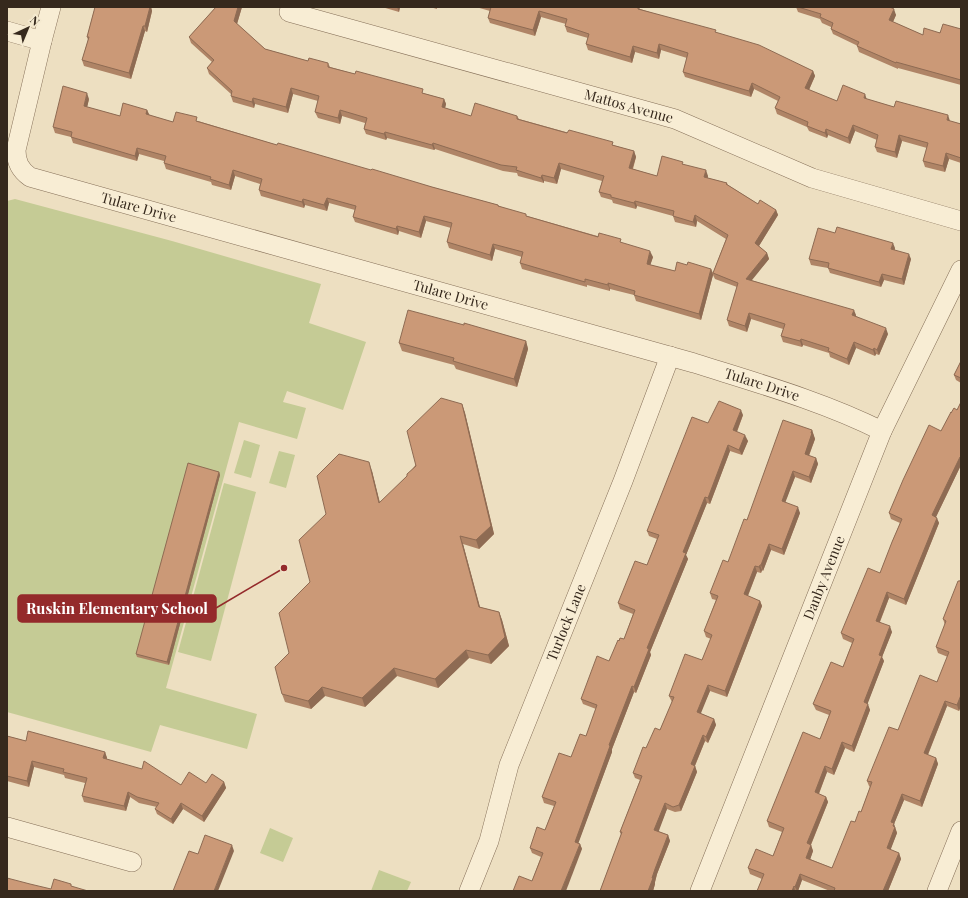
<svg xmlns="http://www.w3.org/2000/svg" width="968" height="898" font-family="'Playfair Display',serif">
<rect width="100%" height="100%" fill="#eddfc1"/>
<!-- green -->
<g fill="#c5cb95">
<path d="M15 199 172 241 321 284 309 323 366 342 343 410 287 391 283 402 306 408 297 439 239 422 166 688 257 714 247 749 160 725 151 752 7 712V201Z"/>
<path d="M244 440 260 445 251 478 234 473Z"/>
<path d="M279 451 295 455 286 488 269 483Z"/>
<path d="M224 483 256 492 211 661 178 652Z"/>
<path d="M270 828 293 838 283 862 260 853Z"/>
<path d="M379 870 411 882 407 891H371Z"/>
</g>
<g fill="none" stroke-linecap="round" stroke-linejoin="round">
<!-- minor casing -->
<g stroke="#867059" stroke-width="20">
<g id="minor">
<path id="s1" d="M51 7 42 41 16 150C16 162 20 170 30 177L694 363C757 383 822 401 882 431"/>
<path id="s2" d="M291 7 289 12 675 119 812 178 961 221"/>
<path d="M7 31 42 41"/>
<path d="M7 827 132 862"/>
<path id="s3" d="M469 891 489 841 509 765 623 481 670 356"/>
<path id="s4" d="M700 891 882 431 961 270"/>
<path d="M937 891 961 831"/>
</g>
</g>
<!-- minor -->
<use href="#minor" stroke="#f8edd4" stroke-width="19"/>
</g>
<!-- wall -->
<g fill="#af8466">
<path d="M95 7H151L152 11 147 32 145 31 131 79 84 66 82 60 88 40 87 37Z"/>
<path d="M216 7H242L237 24 265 49 308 61 328 63 330 67 444 99 446 104 445 108 471 116H517L519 119 634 151 636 157 633 169 657 176 683 164 708 176V178L727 183 728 185 758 204 776 210 778 215 759 246 767 253 769 259 751 280 856 315V316L888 334 879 355 876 354 875 356 856 348 849 365 830 357 829 353 803 345 802 347 783 342 781 336 783 329 751 319 747 332 729 326 727 320 737 287 715 279 713 275 701 320 636 301 634 295 610 289V291L587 285V287L522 269 520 263 522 257 495 249 492 261 449 248 447 242 451 228 426 221 421 238 399 231 398 235 355 222 353 217 355 210 329 203 327 211 305 205 304 208 261 196 259 190 260 184 235 176 231 190 212 185 211 182 166 169 164 163V161L139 154 137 161 73 143 71 137 55 133 53 127 89 99 87 107 120 116 147 110 149 115 173 122 198 121 277 145 498 205 499 206 527 216 622 243 653 257 650 265 675 271 687 265 711 269 713 273 726 239 697 221 696 227 675 222 673 216 637 206 636 209 613 203 612 200 601 197 599 192 602 181 561 169 557 184 544 181V183L518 176 517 173 503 171 435 149 434 150 387 138 386 140 366 134 364 129 365 123 342 116 340 124 318 118 315 112 318 101 293 94 288 113 255 104 254 108 233 102 231 96V94L209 74 207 68 212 62 191 43 189 37Z"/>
<path d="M382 7H400L399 12Z"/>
<path d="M430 7H437V9Z"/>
<path d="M476 7H639L640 9 717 33 813 71 815 76 809 90 837 101 867 99 894 107 961 124V163L949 159 945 172 925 167 923 161 927 148 902 141 897 158 877 152 875 147 877 140 855 131 850 144 828 135 827 138 809 131 807 127 777 114 775 108 778 101 754 89 751 97 685 77 683 72 687 58 661 50 659 59 635 52 632 63 588 50 586 44 588 38 567 32 565 26 566 24 541 17 535 36 490 23 488 18 490 11Z"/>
<path d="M796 7H890L896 15 893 22 923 35 961 29V85L898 68V69L859 52 857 46H858L833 34 831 29V27L822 23 820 19 798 12Z"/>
<path d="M895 248V250L911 259 904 285 884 280 881 287 830 273 828 268 811 265 809 259Z"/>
<path d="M464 325 526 341 528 349 517 387 456 369 454 365 402 351 399 343Z"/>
<path d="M961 361V383L956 380 954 375Z"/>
<path d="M961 402V465L936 517 939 523 906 605 889 598 880 622 892 632 882 657 884 661 867 704 870 710 854 752 845 748 834 775 827 772 819 794 826 797 828 802 811 845 813 851 810 859 832 868 855 822 861 812 870 787 869 786 867 781 898 730 937 682 948 657 938 653 936 647 945 625 943 619 961 578V706L959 711 947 706 928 755 936 758 938 764 922 807 904 800 894 824 897 833 890 850 899 853 901 859 888 891H830L802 880 798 891H757L762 879 750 874 748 868 773 856 782 832 769 827 767 821 820 739 829 715 816 710 813 704 843 667 852 643 843 639 841 633 880 573 892 543V542L900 523 891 519 889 513 941 431 951 413 957 410Z"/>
<path d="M462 404 465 413 494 534 479 549 463 544 480 607 499 612 502 620 509 646 491 664 469 658 438 688 397 676 365 707 325 696 311 709 285 702 282 694 289 653 310 582 372 471 380 503 407 476Z"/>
<path d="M743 415 737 432 748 441 742 455 730 451 710 504 707 503 686 555 688 559 650 652 651 655 636 693 634 692 612 749V752L578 843 580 844 582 849 532 881 541 857 532 853 530 848 545 830 554 806 544 803 542 797 586 736 596 709 583 704 581 699 609 661 619 641 624 639 633 614 620 609 618 603 647 565 657 539 649 536 647 531 708 423Z"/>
<path d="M812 430 815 439 809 456 816 458 818 464 811 483 795 477 785 502 800 513 784 555 771 550 763 571 762 570 761 573 757 572 748 596 760 601 762 606 727 697 710 691 700 713 714 719 716 725 708 743 705 741 695 766 697 772 681 811 675 812 667 809 658 831 668 835 670 841 657 874 655 882V884L653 891H600L621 835 620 832 640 780 635 778 633 773 646 748 660 730 672 702 669 696 702 660 711 639 706 637 704 631 716 600 712 599 710 593 728 562 747 520Z"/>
<path d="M219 472 220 475 169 665 137 657 136 654Z"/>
<path d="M7 736 26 741 105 752 107 758 106 759 181 785 206 783 224 782 226 788 204 822 183 809 173 824 157 814 155 809 157 807 139 803 130 797 126 811 84 802 82 796 85 783 65 778 64 775 34 767 29 787 7 781Z"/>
</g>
<!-- shaded-wall -->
<g fill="#8e6b53">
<path d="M150 7H151L152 11 147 32 145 26Z"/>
<path d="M238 7H242L236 27 234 21Z"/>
<path d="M397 7H400L399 12Z"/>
<path d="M894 9 896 15 891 26 889 20Z"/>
<path d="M539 11 541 17 535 36 533 30Z"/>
<path d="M143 26 145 31 131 79 129 73Z"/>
<path d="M659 44 661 50 659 59 657 53Z"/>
<path d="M633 46 635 52 632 63 630 57Z"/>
<path d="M813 71 815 76 807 94 805 88Z"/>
<path d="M752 83 754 89 751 97 749 91Z"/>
<path d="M291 88 293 94 288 113 286 107Z"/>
<path d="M87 93 89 99 86 112 84 106Z"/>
<path d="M865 94 867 100 864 98Z"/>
<path d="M253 98 255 104 254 108 252 102Z"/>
<path d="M444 99 446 104 444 112 442 107Z"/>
<path d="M147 110 150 116 146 114Z"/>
<path d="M340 110 342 116 340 124 338 118Z"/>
<path d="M948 115 950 121 947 120Z"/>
<path d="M853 125 855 131 850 144 848 138Z"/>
<path d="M826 129 828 135 827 138 825 133Z"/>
<path d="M385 132 387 138 386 140 384 134Z"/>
<path d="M899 135 902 141 897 158 895 152Z"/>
<path d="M433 143 435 149 434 150 432 145Z"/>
<path d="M137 148 139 154 137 161 135 156Z"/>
<path d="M634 151 636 157 631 173 629 168Z"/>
<path d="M946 153 949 159 945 172 943 166Z"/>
<path d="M559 163 561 169 557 184 554 178Z"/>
<path d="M233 170 235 176 231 190 229 185Z"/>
<path d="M706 170 708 176 706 182 704 177Z"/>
<path d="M542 175 544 181V183L541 178Z"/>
<path d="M327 198 329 203 327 211 324 205Z"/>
<path d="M303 199 305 205 304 208 302 202Z"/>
<path d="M635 201 637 206 636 209 634 203Z"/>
<path d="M776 210 778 215 757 249 755 243Z"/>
<path d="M695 215 697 221 696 227 693 222Z"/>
<path d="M424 216 426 221 421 238 419 232Z"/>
<path d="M397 226 399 231 398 235 396 229Z"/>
<path d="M893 243 895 248 893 254 891 249Z"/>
<path d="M493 244 495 249 492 261 490 255Z"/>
<path d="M650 251 653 257 649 269 647 264Z"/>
<path d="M767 253 769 259 748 285 746 279Z"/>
<path d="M909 254 911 259 904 285 902 279Z"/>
<path d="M711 269 713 275 701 320 699 314Z"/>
<path d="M882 274 884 280 881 287 879 282Z"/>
<path d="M608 283 610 289V291L608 285Z"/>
<path d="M854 310 856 315 854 321 852 315Z"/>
<path d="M749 313 751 319 747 332 745 326Z"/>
<path d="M886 328 888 334 879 355 877 350Z"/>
<path d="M801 339 803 345 802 347 800 341Z"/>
<path d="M526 341 528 349 517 387 514 379Z"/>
<path d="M854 342 856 348 849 365 847 359Z"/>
<path d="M874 348 876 354 875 356 873 350Z"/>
<path d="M462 404 465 413 494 534 479 549 476 540Z"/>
<path d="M741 410 743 415 735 436 733 430Z"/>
<path d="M812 430 815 439 807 460 805 454Z"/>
<path d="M745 435 748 441 742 455 739 450Z"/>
<path d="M728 445 730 451 710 504 708 498Z"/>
<path d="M960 457 961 459V465L934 521 932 515Z"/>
<path d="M816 458 818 464 811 483 809 477Z"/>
<path d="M369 462 372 471 382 512 379 503Z"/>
<path d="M793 471 795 477 784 506 782 501Z"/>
<path d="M219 472 220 475 169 665 167 662Z"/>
<path d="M705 497 707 503 686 555 688 559 650 652 651 655 636 693 634 687 647 648 683 552Z"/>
<path d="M798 507 800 513 784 555 782 549Z"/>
<path d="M937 518 939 523 906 605 904 599Z"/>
<path d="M460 536 463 544 482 615 479 607Z"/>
<path d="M769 544 771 550 763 571 761 565Z"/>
<path d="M760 565 762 570 761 573 759 567Z"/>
<path d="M755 566 757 572 746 600 744 594Z"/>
<path d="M887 592 889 598 878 626 876 621Z"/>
<path d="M760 601 762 606 727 697 725 691Z"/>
<path d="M499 612 502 620 509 646 491 664 488 655Z"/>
<path d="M890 626 892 632 882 657 884 661 866 708 864 702 879 655Z"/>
<path d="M466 650 469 658 438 688 435 679Z"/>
<path d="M394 668 397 676 365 707 362 698Z"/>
<path d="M708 685 710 691 699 718 697 712Z"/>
<path d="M632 686 634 692 612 749V752L577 847 575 842 609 745Z"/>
<path d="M322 687 325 696 311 709 308 701Z"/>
<path d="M961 695V706L959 711 957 705Z"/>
<path d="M945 701 947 706 926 759 924 753Z"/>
<path d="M868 704 870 710 854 752 852 746Z"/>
<path d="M714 719 716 725 708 743 706 737Z"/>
<path d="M703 735 705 741 693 770 691 764Z"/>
<path d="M842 742 845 748 834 775 832 769Z"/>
<path d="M105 752 107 758 105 764 103 758Z"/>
<path d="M936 758 938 764 922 807 920 801Z"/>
<path d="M32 761 34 767 29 787 27 781Z"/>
<path d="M695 766 697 772 681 811 679 805Z"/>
<path d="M825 766 827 772 817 798 815 792Z"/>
<path d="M224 782 226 788 204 822 202 816Z"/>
<path d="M128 792 130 797 126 811 124 806Z"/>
<path d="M902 794 904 800 894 824 897 833 889 854 887 848 891 822Z"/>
<path d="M826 797 828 802 809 849 807 843Z"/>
<path d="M181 803 183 809 173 824 171 819Z"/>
<path d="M665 803 667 809 657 836 654 830Z"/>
<path d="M668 835 670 841 657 874 655 882V884L653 891H648L655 869Z"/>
<path d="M580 844 582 849 566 891H561Z"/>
<path d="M232 845 234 851 218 891H214Z"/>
<path d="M811 845 813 851 809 863 806 858Z"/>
<path d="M899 853 901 859 888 891H883Z"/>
<path d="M800 874 802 880 798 891H797L795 887Z"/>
<path d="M794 886 795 891H792Z"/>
</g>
<!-- building -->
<g fill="#cb9977" stroke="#8e6b53">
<path d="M95 7H150L145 26H143L129 73 82 60 89 37H87Z"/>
<path d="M216 7H238L234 21 265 49 308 61 309 58 328 63V67L355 74 356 71 423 89 422 93 444 99 442 107 471 116 475 103 517 116V119L567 133 569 130 613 142 612 145 634 151 629 168 657 176 662 156 683 162 682 164 706 170 704 177 727 183 726 184 758 204 760 200 776 210 755 243 767 253 746 279 854 310 852 315 886 328 877 350 874 348 873 350 854 342 847 359 828 351 829 348 801 339 800 341 781 336 785 324 749 313 745 326 727 320 738 283 713 273 728 235 695 215 693 222 673 216 674 211 635 201 634 203 611 197V195L599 192 604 176 559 163 554 178 542 175 541 178 516 170 517 167 501 165 433 143 432 145 385 132 384 134 364 129 367 118 340 110 338 118 315 112 319 96 291 88 286 107 253 98 252 102 231 96 232 91 207 68 214 60 189 37Z"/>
<path d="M491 7H638V9L716 30 715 32 759 45 813 71 805 88 837 101 843 85 865 94 864 98 894 107 896 101 948 115 947 120 961 124V158L946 153 943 166 923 161 928 143 899 135 895 152 875 147 878 135 853 125 848 138 826 129 825 133 807 126 808 122 775 108 780 97 752 83 749 91 683 72 688 53 659 44 657 53 633 46 630 57 586 44 589 34 565 26 567 19 539 11 533 30 488 18Z"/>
<path d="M798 7H890L894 9 889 20 923 35 924 28 940 33 943 24 961 29V80L896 62V63L857 46 859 42 831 29 833 23 820 17 821 14Z"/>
<path d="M63 86 87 93 84 106 120 116 123 103 147 110 146 114 173 122 176 112 197 117 196 121 277 145 278 143 371 170 372 169 432 187 498 205V206L526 214V216L598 237 599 233 621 239 620 242 650 251 647 264 675 271 677 262 687 265 688 262 711 269 699 314 634 295 635 291 608 283V285L585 279V282L520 263 523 252 493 244 490 255 447 242 452 223 424 216 419 232 397 226 396 229 353 217 356 206 327 198 324 205 303 199 302 202 259 190 262 179 233 170 229 185 210 179 211 177 164 163 166 156 137 148 135 156 71 137 72 132 53 127Z"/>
<path d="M837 227 893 243 891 249 909 254 902 279 882 274 879 282 828 268 829 263 809 259 818 228 835 233Z"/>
<path d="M408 310 464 325V323L526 341 514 379 453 361 454 358 399 343Z"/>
<path d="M961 361V378L954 375Z"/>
<path d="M441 398 462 404 491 526 476 540 460 536 479 607 499 612 505 637 488 655 466 650 435 679 394 668 362 698 322 687 308 701 282 694 275 667 289 653 279 613 310 582 299 540 326 514 317 476 339 454 369 462 379 503 407 476V474L416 466 407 431Z"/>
<path d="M719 401 741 410 733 430 745 435 739 450 728 445 708 498 705 497 683 552 686 553 647 648 649 649 634 687 632 686 609 745 610 746 575 842 580 844 561 891H513L519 876 532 881 543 853 530 848 537 827 545 830 556 802 542 797 559 753 571 757 580 734 586 736 597 705 581 699 597 656 609 661 618 640 619 641 620 638 624 639 635 610 618 603 635 561 647 565 659 535 647 531 692 417 708 423Z"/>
<path d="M961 402V457H960L932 515 937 518 904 599 887 592 876 621 890 626 879 655 882 656 864 702 868 704 852 746 842 742 832 769 825 766 815 792 826 797 807 843 811 845 806 858 832 868 851 821 855 822 859 811 861 812 872 782 867 781 889 727 898 730 920 675 937 682 949 652 936 647 946 621 943 619 958 581H960L961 578V695L957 705 945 701 924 753 936 758 920 801 902 794 891 822 894 823 893 826 895 827 887 848 899 853 883 891H834L835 888 800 874 795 887 794 886 792 891H757L764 874 748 868 756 849 773 856 784 828 767 821 803 732 820 739 831 711 813 704 831 662 843 667 854 639 841 633 868 568 880 573 892 542 902 519 889 513 903 480 929 425 941 431 951 412V413L954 408 957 410Z"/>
<path d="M783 420 812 430 811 433H812L805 454 816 458 809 477 793 471 782 501 798 507 782 549 769 544 761 565H760L759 567 755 566 744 594 760 601 725 691 708 685 697 712 714 719 706 737 703 735 691 764 695 766 679 805 673 807 665 803 654 830 668 835 655 869 652 878H653L648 891H600L622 832H620L642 776 633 773 643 747 646 748 655 728 660 730 674 697 669 696 685 654 702 660 712 635 704 631 718 596 710 593 723 560 728 562 744 519 747 520Z"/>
<path d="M188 463 219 472 167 662 136 654Z"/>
<path d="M28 731 105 752 103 758 142 769 144 761 181 785 189 772 206 783 212 774 224 782 202 816 181 803 171 819 155 809 159 803 137 797 128 792 124 806 82 796 87 778 63 772 64 769 32 761 27 781 7 776V736L26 741Z"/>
<path d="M205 835 232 845 214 891H173L189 851 198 854Z"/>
<path d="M7 878 30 884 51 889 54 879 71 884V886L88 891H7Z"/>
</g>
<g text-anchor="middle" stroke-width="3" stroke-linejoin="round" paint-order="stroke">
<!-- street labels -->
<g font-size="14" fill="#36291d" stroke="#f5ead0">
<text dy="5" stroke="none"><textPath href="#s2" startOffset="358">Mattos Avenue</textPath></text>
<text dy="5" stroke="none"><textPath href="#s1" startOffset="292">Tulare Drive</textPath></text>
<text dy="5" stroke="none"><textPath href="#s1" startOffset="616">Tulare Drive</textPath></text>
<text dy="5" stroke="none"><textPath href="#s1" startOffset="940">Tulare Drive</textPath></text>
<text dy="5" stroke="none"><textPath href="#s4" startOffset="337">Danby Avenue</textPath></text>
<text dy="5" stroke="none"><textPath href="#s3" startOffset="286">Turlock Lane</textPath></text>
</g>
</g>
<!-- callouts -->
<path fill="none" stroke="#942a2b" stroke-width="1.5" d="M284 568L216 608"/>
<circle fill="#942a2b" stroke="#f5ead0" stroke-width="1.5" cx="284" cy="568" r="4"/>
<rect fill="#942a2b" stroke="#942a2b" stroke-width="1.5" x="18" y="595" width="198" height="27" rx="4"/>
<g font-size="15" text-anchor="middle" font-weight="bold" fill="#fff">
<text x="117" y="614">Ruskin Elementary School</text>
</g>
<!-- border -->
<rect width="968" height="898" fill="none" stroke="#36291d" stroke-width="16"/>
<!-- north arrow -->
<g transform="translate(28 28) rotate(44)" stroke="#f5ead0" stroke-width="3" paint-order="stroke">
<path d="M0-3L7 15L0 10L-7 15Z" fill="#36291d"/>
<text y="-6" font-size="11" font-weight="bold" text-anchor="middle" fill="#36291d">N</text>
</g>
</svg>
